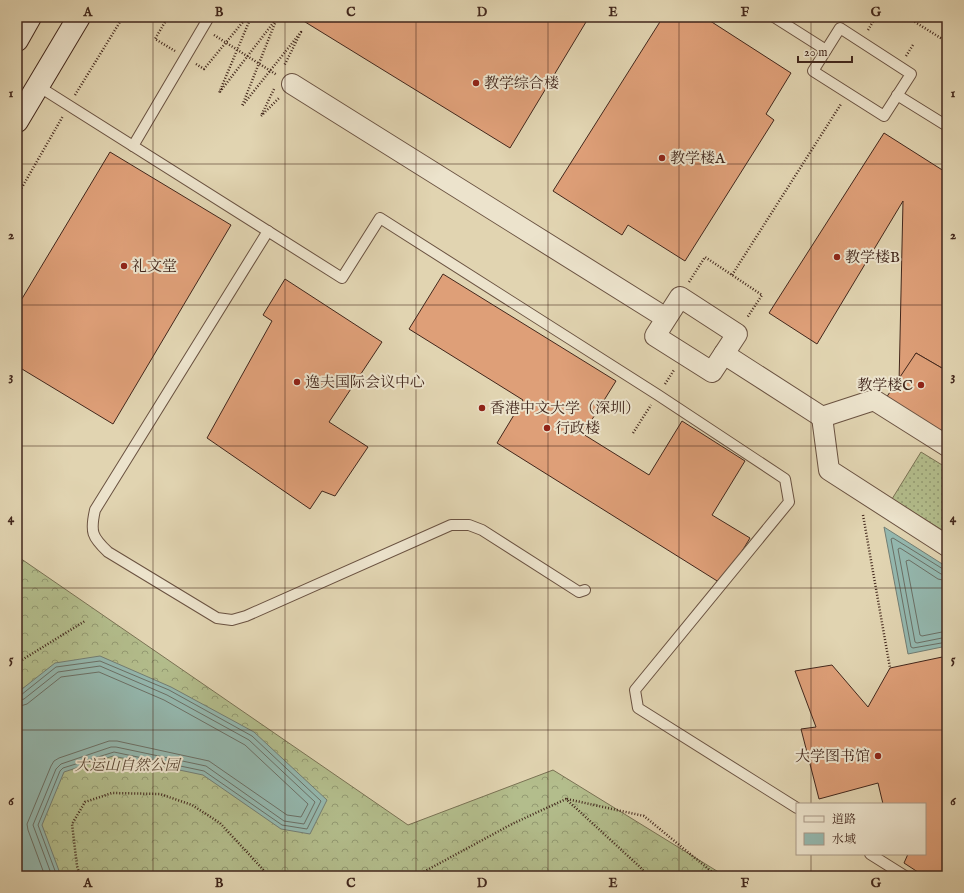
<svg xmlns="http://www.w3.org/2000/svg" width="964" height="893" font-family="'IM FELL English','Noto Serif SC',serif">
<defs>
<pattern id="grass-dots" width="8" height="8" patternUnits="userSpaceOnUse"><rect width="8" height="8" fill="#b3bd8c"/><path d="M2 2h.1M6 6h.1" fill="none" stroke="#939a72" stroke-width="1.8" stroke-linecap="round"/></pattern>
<pattern id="forest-crowns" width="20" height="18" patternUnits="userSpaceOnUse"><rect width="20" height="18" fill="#b3bd8c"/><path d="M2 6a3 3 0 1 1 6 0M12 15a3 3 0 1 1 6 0" fill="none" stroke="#939a72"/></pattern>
</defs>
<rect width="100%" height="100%" fill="#e1d4b1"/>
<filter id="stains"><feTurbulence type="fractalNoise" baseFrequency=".005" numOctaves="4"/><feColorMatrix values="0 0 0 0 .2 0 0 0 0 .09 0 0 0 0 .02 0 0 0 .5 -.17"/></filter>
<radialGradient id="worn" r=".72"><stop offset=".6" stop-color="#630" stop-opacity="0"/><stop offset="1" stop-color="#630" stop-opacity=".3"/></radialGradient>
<!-- grass -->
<path fill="url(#grass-dots)" stroke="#7a7254" d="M921 452 947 468V533L892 499Z"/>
<!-- forest -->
<path fill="url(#forest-crowns)" stroke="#7a7254" d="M17 556 408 825 553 770 725 876H17Z"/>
<!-- water -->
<g fill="#94b8af" stroke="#737e74">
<path d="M884 527 947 567V646L908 654Z"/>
<path d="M100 656 171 687 254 732 327 800 310 834 281 829 203 775 113 756 64 772 42 825 61 876H17V693L55 663Z"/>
</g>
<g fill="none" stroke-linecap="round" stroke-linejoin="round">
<!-- shore -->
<g stroke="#6b7066" stroke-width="1">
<path d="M947 570 943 569 893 538 891 539 911 647 913 648 947 642"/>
<path d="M947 575 941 574 900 548 898 549 915 642 917 643 947 637"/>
<path d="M947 581 938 579 909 560 906 561 920 635 922 636 947 631"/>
<path d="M17 696 21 695 56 667 100 661 169 690 252 736 321 801 307 829 282 825 204 771 114 752 63 768 60 771 38 825 57 876"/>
<path d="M17 701 24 699 58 672 100 666 167 695 249 740 315 802 304 824 284 821 206 766 116 747H111L61 764 56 769 33 825 52 876"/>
<path d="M17 707 27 704 61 677 99 672 164 700 245 745 308 804 301 817 287 815 209 761 117 741H109L59 758 54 761 51 766 27 824 28 830 45 876"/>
</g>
</g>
<!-- building -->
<g fill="#de9f78" stroke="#42271c">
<path d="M297 17H589L510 148Z"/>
<path d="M663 17H704L791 73 766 114 774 120 685 261 628 225 622 235 553 191Z"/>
<path d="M884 133 947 173V371L916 353 899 384 903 201 817 344 769 313Z"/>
<path d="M110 152 231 225 113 424 17 366V307Z"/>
<path d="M443 274 616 381 583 434 649 475 682 421 745 461 712 515 750 538 722 584 497 443 523 400 409 329Z"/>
<path d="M285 279 382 342 329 422 368 447 335 496 322 491 310 509 207 438 272 321 263 315Z"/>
<path d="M916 353 947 371V437L886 398Z"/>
<path d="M947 656V876H924L904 863 908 854H925V804H883L878 783 819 799 801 729 816 727 795 671 832 665 868 707 890 668Z"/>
</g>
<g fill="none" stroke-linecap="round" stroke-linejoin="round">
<!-- lane casing -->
<g stroke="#6a5241" stroke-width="12">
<g id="lane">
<path d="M774 17 826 50"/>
<path d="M840 28 911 74 884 116 813 71Z"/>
<path d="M38 86 342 278 380 218 658 395 785 479 789 502 635 690 638 708 797 808"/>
<path d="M897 95 947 126"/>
<path d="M133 146 209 17"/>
<path d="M268 231 95 510C90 532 92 537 108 552L217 618 232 620 246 616 451 525H469L482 530 579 592 585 590"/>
<path d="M870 854 905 876"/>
</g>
</g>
<!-- street casing -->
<g stroke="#6a5241" stroke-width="22">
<g id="street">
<path d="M292 84 666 318"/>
<path d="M680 297 737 334 712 372 655 336Z"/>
<path d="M724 354 822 417"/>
<path d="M822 417 829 470 947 546"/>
<path d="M822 417 874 400 947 446"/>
</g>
</g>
<!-- secondary casing -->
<g stroke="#42271c" stroke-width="24">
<g id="secondary">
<path d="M17 40 30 17"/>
<path d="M17 121 79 17"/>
</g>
</g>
<!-- path -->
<g stroke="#42271c" stroke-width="2.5" stroke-dasharray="1 2" stroke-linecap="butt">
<path d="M168 17 155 39 175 51"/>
<path d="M251 17 219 93 277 18 242 106 301 32 284 66"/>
<path d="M907 17 947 42"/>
<path d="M868 30 874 20"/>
<path d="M214 35 277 75"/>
<path d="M906 56 913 45"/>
<path d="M196 64 204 69 247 17"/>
<path d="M274 89 261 116 280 97"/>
<path d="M75 95 123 17"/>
<path d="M17 196 63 116"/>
<path d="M732 275 841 104"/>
<path d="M689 282 705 257 762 295 747 318"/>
<path d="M665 384 674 370"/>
<path d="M633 433 651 405"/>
<path d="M863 515 890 668"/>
<path d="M17 663 85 621"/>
<path d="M567 799 644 816 717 876"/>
<path d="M80 876 77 866 72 824 85 802 112 793 160 794 192 805 220 823 269 876"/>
<path d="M416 876 512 824 566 799 640 867 648 876"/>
</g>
<!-- lane -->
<use href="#lane" stroke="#ece3cc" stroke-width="10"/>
<!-- street -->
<use href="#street" stroke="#ece3cc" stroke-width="20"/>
<!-- secondary -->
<use href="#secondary" stroke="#ece3cc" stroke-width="22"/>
</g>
<!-- grid -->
<path fill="none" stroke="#42271c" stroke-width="1" stroke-opacity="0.55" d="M153 17V876M285 17V876M416 17V876M548 17V876M679 17V876M811 17V804M17 164H947M17 305H947M17 446H947M17 588H947M17 730H947M811 854V876"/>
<!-- markers -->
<g fill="#8f2418" stroke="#ece3cc" stroke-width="1.5">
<circle cx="476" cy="83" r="4"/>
<circle cx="662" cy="158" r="4"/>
<circle cx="837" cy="257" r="4"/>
<circle cx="124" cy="266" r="4"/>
<circle cx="297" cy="382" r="4"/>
<circle cx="921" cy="385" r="4"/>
<circle cx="482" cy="408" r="4"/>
<circle cx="547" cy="428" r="4"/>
<circle cx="878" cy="756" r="4"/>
</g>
<g text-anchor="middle" stroke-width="4" stroke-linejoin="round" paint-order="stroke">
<!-- poi labels -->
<g font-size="15" fill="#42271c" stroke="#ece3cc" text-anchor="start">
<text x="484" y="88">教学综合楼</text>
<text x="670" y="163">教学楼A</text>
<text x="845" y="262">教学楼B</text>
<text x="132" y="271">礼文堂</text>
<text x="305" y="387">逸夫国际会议中心</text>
<text x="913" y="390" text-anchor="end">教学楼C</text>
<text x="490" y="413">香港中文大学（深圳）</text>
<text x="555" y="433">行政楼</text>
<text x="870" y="761" text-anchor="end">大学图书馆</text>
</g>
<!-- park labels -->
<g font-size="15" font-style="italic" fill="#594532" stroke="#ece3cc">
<text x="127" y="770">大运山自然公园</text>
</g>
</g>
<!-- margin -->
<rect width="964" height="893" fill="none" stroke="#e1d4b1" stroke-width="44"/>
<!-- legend -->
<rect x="796" y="803" width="130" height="52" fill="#ece3cc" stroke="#a89886"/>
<rect x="804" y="816" width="20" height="6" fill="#ece3cc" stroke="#a89886"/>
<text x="832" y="823" font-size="12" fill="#42271c">道路</text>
<rect x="804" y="833" width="20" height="12" fill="#94b8af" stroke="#a89886"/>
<text x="832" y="843" font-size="12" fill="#42271c">水域</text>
<!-- scale -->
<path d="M798 56v6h54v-6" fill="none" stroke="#42271c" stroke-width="2"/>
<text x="804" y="56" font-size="12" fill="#42271c" stroke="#ece3cc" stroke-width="3" paint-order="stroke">20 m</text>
<rect x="22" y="22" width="920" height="849" fill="none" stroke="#42271c" stroke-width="1.5"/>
<g font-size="13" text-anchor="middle" font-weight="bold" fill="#42271c">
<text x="88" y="16">A</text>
<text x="219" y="16">B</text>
<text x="351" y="16">C</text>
<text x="482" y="16">D</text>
<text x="613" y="16">E</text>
<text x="745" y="16">F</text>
<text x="876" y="16">G</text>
<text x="11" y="97">1</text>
<text x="953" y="97">1</text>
<text x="11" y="239">2</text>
<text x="953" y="239">2</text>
<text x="11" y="380">3</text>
<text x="953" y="380">3</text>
<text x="11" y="522">4</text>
<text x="953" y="522">4</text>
<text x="11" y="663">5</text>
<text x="953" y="663">5</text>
<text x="11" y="805">6</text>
<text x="953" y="805">6</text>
<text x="88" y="887">A</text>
<text x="219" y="887">B</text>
<text x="351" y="887">C</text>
<text x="482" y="887">D</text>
<text x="613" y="887">E</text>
<text x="745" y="887">F</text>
<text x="876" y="887">G</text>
</g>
<rect width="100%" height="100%" filter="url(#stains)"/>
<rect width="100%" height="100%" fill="url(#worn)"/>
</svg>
